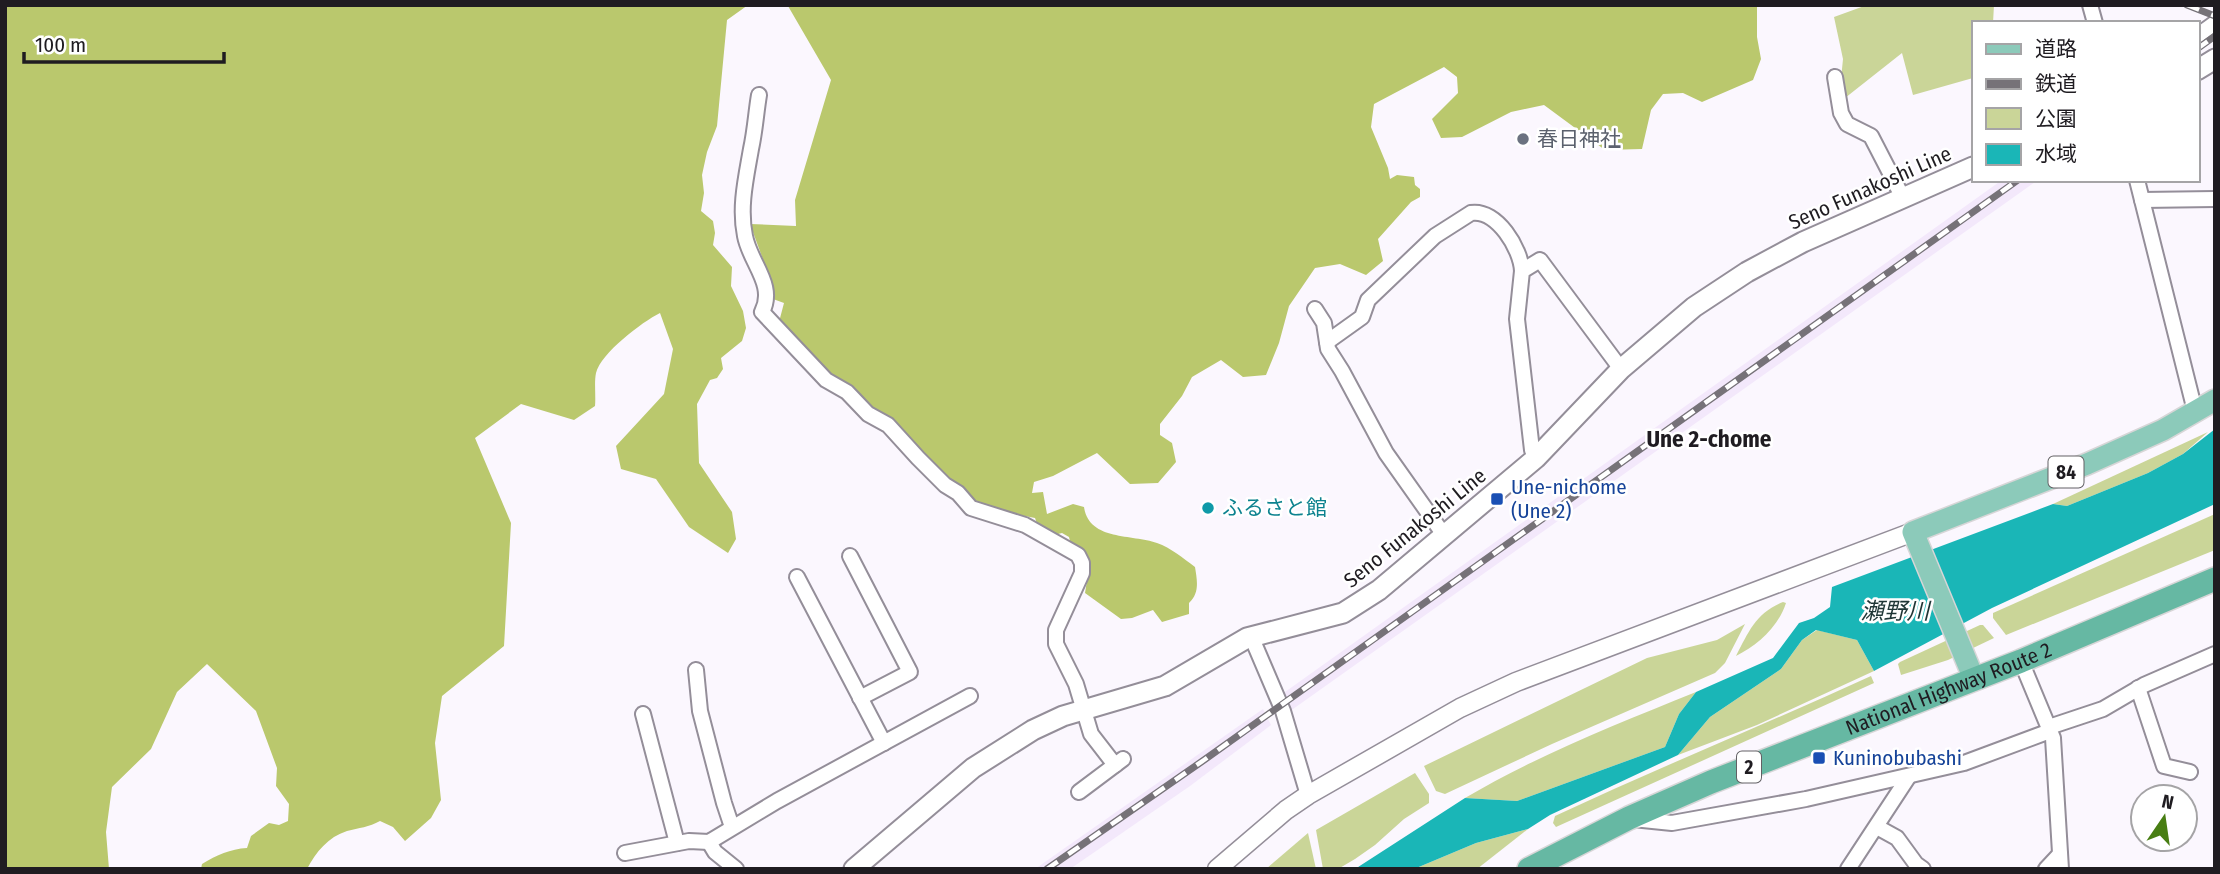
<svg xmlns="http://www.w3.org/2000/svg" width="2220" height="874" font-family="'Fira Sans Condensed','Noto Sans JP',sans-serif">
<rect width="100%" height="100%" fill="#fbf7fe"/>
<!-- built -->
<g fill="#f3e8fb">
<path d="M2002 180H2038L1279 719 1271 702Z"/>
<path d="M1263 709 1271 725 1190 786 1070 869H1035Z"/>
</g>
<!-- green -->
<g fill="#cad598">
<path d="M1867 5H1994L1993 23H1973V78L1913 95 1902 53 1845 98 1841 79 1843 59 1834 17Z"/>
<path d="M2208 432 2183 454 2148 473 2067 506 2053 504Z"/>
<path d="M2215 514V550L2006 635 1993 618V613Z"/>
<path d="M1783 602 1786 603C1779 626 1757 646 1736 656 1749 631 1756 613 1783 602Z"/>
<path d="M1745 624 1725 663 1715 673 1552 744 1445 794 1436 791 1424 766 1647 658 1717 640Z"/>
<path d="M1980 625H1983L1994 638 1948 660 1901 675 1898 664 1900 662Z"/>
<path d="M1817 630 1857 640 1874 671 1757 725 1678 755 1710 717 1781 669 1802 640Z"/>
<path d="M1871 676 1874 683 1556 827 1553 823 1555 816C1660 767 1766 724 1871 676Z"/>
<path d="M1696 692 1679 714 1665 747 1517 801 1465 798C1538 755 1617 724 1696 692Z"/>
<path d="M1415 773 1429 794V803L1404 819 1375 845 1355 859 1338 869H1323L1316 830Z"/>
<path d="M1528 829 1477 869H1414L1476 843Z"/>
<path d="M1308 833 1316 869H1266Z"/>
</g>
<!-- forest -->
<g fill="#bac86d">
<path d="M5 5H748L727 20 717 126 707 152 702 175 704 193 701 211 713 221 715 233 713 245 732 267 731 286 743 311 746 328 742 341 721 358 723 369 717 378 710 380 697 404 699 463 732 512 736 539 728 553 689 527 656 479 621 469 616 446 664 394 673 349 660 313C642 322 601 353 596 373 594 383 596 396 595 406L574 420 521 404 475 438 511 523 504 646 442 696 435 743 441 800 431 818 405 841 393 827 380 821C369 827 359 828 347 831 328 837 316 852 307 869H201L202 864C217 855 230 849 247 848L251 836 269 823 279 825 288 821 289 804 276 786 277 768 256 711 207 664 177 692 151 749 112 787 106 832 109 869H5Z"/>
<path d="M783 5H1757V37L1761 59 1753 80 1702 102 1683 93 1663 94 1651 110 1642 149 1605 150 1544 105 1511 112 1462 137 1441 138 1432 119 1458 93 1457 77 1444 67 1374 104 1371 127 1388 168 1390 179 1397 175 1414 177 1415 185 1420 189V197L1411 202 1378 239 1383 261 1366 275 1340 264 1315 268 1289 306 1279 343 1266 375 1243 377 1221 360 1192 377 1182 396 1160 424V435L1172 443 1176 462 1158 483 1130 484 1097 453 1053 476 1034 482 1032 493 1043 492 1047 514 1073 504 1084 507C1089 541 1132 534 1157 543 1171 548 1183 558 1195 567 1197 580 1200 593 1189 603V614L1162 622 1153 610 1132 618 1121 619 1085 593 1090 562 1071 545 1069 537 1062 533 1050 536 1039 529 1035 518 984 508 824 374 779 322 784 303 773 299 772 284 750 224 796 226 795 200 831 80 788 6Z"/>
</g>
<!-- water -->
<path fill="#1ab6b7" d="M2215 429V504L1992 608 1874 671 1857 640 1816 630 1802 640 1781 669 1710 717 1678 755 1550 815 1528 829 1476 843 1414 869H1355L1465 798 1517 801 1665 747 1679 714 1696 692 1773 658 1799 623 1814 618 1830 607 1832 587 2053 504 2067 506 2148 473 2183 454Z"/>
<g fill="none" stroke-linecap="round" stroke-linejoin="round">
<!-- minor casing -->
<g stroke="#948e99" stroke-width="18">
<g id="minor">
<path d="M2090 5 2095 23"/>
<path d="M2197 36 2215 23"/>
<path d="M1835 77 1841 113 1847 124 1871 136 1903 198"/>
<path d="M759 95C756 113 755 131 751 149 746 178 739 207 745 236 750 263 776 285 762 312L826 380 847 392 868 414 888 425 918 458 945 485 958 493 971 508 1025 525 1078 555 1082 563V573L1056 630V644L1076 684 1091 734 1115 765"/>
<path d="M2137 180 2195 411"/>
<path d="M2142 200 2215 199"/>
<path d="M1315 309 1324 323 1328 349 1342 371 1386 453 1444 535"/>
<path d="M1327 342 1362 317 1368 300 1435 236 1471 213C1497 209 1521 249 1522 271"/>
<path d="M1536 458 1532 450 1517 319 1522 271 1540 260 1621 369"/>
<path d="M850 556 910 672 860 698"/>
<path d="M797 577 884 743"/>
<path d="M1251 636 1283 711 1308 795"/>
<path d="M2021 661 2053 738 2061 869"/>
<path d="M696 670 700 711 724 803 732 827"/>
<path d="M2138 688 2164 766 2190 772"/>
<path d="M643 714 677 843"/>
<path d="M2049 727 2103 709 2144 685 2215 654"/>
<path d="M1079 792 1123 759"/>
<path d="M1633 819 1672 823 1806 799 1964 763 2050 731"/>
<path d="M1877 827 1897 838 1916 864 1923 869"/>
<path d="M709 842 715 852 736 869"/>
<path d="M625 853 689 841 709 842 777 801 970 696"/>
<path d="M1848 869 1909 776"/>
<path d="M2046 869 2060 854"/>
</g>
</g>
<!-- tertiary casing -->
<g stroke="#948e99" stroke-width="21">
<path id="tertiary" d="M1217 869 1286 810 1308 795 1460 708 1516 682 1913 532"/>
</g>
<!-- secondary casing -->
<g stroke="#948e99" stroke-width="23">
<g id="secondary">
<path d="M2197 70 2215 59"/>
<path d="M854 869 973 768 1033 730 1063 716 1165 686 1247 638 1343 613 1379 590 1536 458 1621 369 1694 307 1747 272 1803 242 1973 167"/>
</g>
</g>
<!-- primary casing -->
<g stroke="#d7d6d7" stroke-width="24">
<path id="primary" d="M1974 679 1913 532 2087 464 2163 430 2215 400"/>
</g>
<!-- trunk casing -->
<g stroke="#d7d6d7" stroke-width="26">
<g id="trunk">
<path id="s1" d="M1529 869 1629 818 1711 782 2021 661 2215 579"/>
</g>
</g>
<!-- minor -->
<use href="#minor" stroke="#fff" stroke-width="14"/>
<!-- tertiary -->
<use href="#tertiary" stroke="#fff" stroke-width="18"/>
<!-- secondary -->
<use href="#secondary" stroke="#fff" stroke-width="19"/>
<!-- primary -->
<use href="#primary" stroke="#8ccaba" stroke-width="21"/>
<!-- trunk -->
<use href="#trunk" stroke="#66b8a3" stroke-width="23"/>
<!-- rail casing -->
<g stroke="#767278" stroke-width="7">
<g id="rail">
<path d="M2187 5 2215 16"/>
<path d="M2197 49 2215 36"/>
<path d="M1047 869 1204 760 2018 180"/>
</g>
</g>
<!-- rail -->
<use href="#rail" stroke="#fff" stroke-width="4.5" stroke-dasharray="13" stroke-linecap="butt"/>
</g>
<!-- markers -->
<circle fill="#6b7280" stroke="#fff" stroke-width="2.5" cx="1523" cy="139" r="7"/>
<g fill="#1a4fb4" stroke="#fff" stroke-width="2.5">
<rect x="1490" y="492" width="14" height="14" rx="3.5"/>
<rect x="1812" y="751" width="14" height="14" rx="3.5"/>
</g>
<circle fill="#0f9aa8" stroke="#fff" stroke-width="2.5" cx="1208" cy="508" r="7"/>
<g text-anchor="middle" stroke-width="5" stroke-linejoin="round" paint-order="stroke">
<!-- shield labels -->
<g fill="#fff" stroke="#626064" stroke-width="2">
<rect x="2048.5" y="456.5" width="35" height="31" rx="5"/>
<rect x="1737" y="751.5" width="24" height="31" rx="5"/>
</g>
<g font-size="19" font-weight="bold" fill="#1f1c21">
<text x="2066" y="479">84</text>
<text x="1749" y="774">2</text>
</g>
<!-- worship labels -->
<g font-size="21" fill="#5b616d" stroke="#fff" text-anchor="start">
<text x="1537" y="146">春日神社</text>
</g>
<!-- street labels -->
<g font-size="21" fill="#1f1c21" stroke="#fff">
<text transform="translate(1870 188) rotate(-24)" y="7">Seno Funakoshi Line</text>
<text transform="translate(1415 528) rotate(-39)" y="7">Seno Funakoshi Line</text>
<text dy="7" stroke="none"><textPath href="#s1" startOffset="457">National Highway Route 2</textPath></text>
</g>
<!-- transit labels -->
<g font-size="21" fill="#164399" stroke="#fff" text-anchor="start">
<text x="1511" y="494">Une-nichome<tspan x="1511" dy="24">(Une 2)</tspan></text>
<text x="1833" y="765">Kuninobubashi</text>
</g>
<!-- culture labels -->
<g font-size="21" fill="#0d838f" stroke="#fff" text-anchor="start">
<text x="1222" y="515">ふるさと館</text>
</g>
<!-- neighbourhood labels -->
<g font-size="23" font-weight="bold" fill="#1f1c21" stroke="#fff">
<text x="1709" y="447">Une 2-chome</text>
</g>
<!-- water labels -->
<g font-size="23" font-style="italic" fill="#1f3636" stroke="#fff">
<text x="1895" y="619">瀬野川</text>
</g>
</g>
<!-- border -->
<rect width="2220" height="874" fill="none" stroke="#1f1c21" stroke-width="14"/>
<!-- legend -->
<rect x="1972" y="21" width="228" height="161" fill="#ffffff" stroke="#a5a4a6" stroke-width="2"/>
<rect x="1986" y="44" width="35" height="10" fill="#8ccaba" stroke="#a5a4a6" stroke-width="2"/>
<text x="2035" y="56" font-size="21" fill="#1f1c21">道路</text>
<rect x="1986" y="79" width="35" height="10" fill="#767278" stroke="#a5a4a6" stroke-width="2"/>
<text x="2035" y="91" font-size="21" fill="#1f1c21">鉄道</text>
<rect x="1986" y="108" width="35" height="21" fill="#cad598" stroke="#a5a4a6" stroke-width="2"/>
<text x="2035" y="126" font-size="21" fill="#1f1c21">公園</text>
<rect x="1986" y="144" width="35" height="21" fill="#1ab6b7" stroke="#a5a4a6" stroke-width="2"/>
<text x="2035" y="161" font-size="21" fill="#1f1c21">水域</text>
<!-- north arrow -->
<g transform="translate(2164 818) rotate(13)"><circle r="33" fill="#ffffff" stroke="#a5a4a6" stroke-width="2"/>
<path d="M0-5L12 26L0 18L-12 26Z" fill="#487e13"/>
<text y="-10" font-size="19" font-weight="bold" text-anchor="middle" fill="#1f1c21">N</text>
</g>
<!-- scale -->
<path d="M24 52v10h200v-10" fill="none" stroke="#1f1c21" stroke-width="3.5"/>
<text x="35" y="52" font-size="21" fill="#1f1c21" stroke="#ffffff" stroke-width="5" paint-order="stroke">100 m</text>
</svg>
